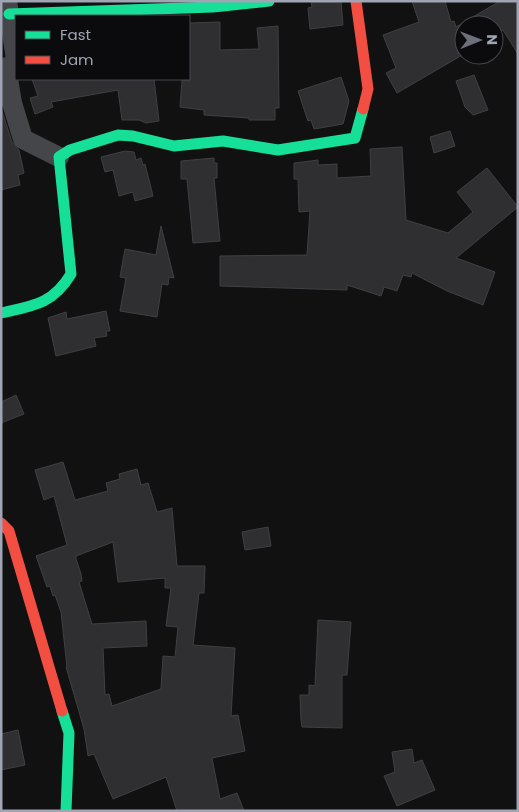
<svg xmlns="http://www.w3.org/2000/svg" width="519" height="812" font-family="Poppins,sans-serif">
<rect width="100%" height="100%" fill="#111"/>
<!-- building -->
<g fill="#2f2f31" stroke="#3f4045" fill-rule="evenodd">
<path d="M311 1H341L343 25 310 29 308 8 312 7Z"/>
<path d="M412 1H445L451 22 454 21 456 27 500 1H518V54L503 30 494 36V25H464V54L397 93 386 73 396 68 383 35 419 22Z"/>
<path d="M220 22V50L259 49 257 28 278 26 279 108H275V120H249V118L204 115V110L180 107 182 80 189 81V23Z"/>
<path d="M474 75 488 110 473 115 465 107 456 81Z"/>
<path d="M341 77 349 101 343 124 314 129 311 120 308 121 298 91Z"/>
<path d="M32 79H154L159 121 146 123 139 120H122L118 90 51 102 53 107 35 114 30 98 38 96Z"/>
<path d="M1 108 12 142 19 150 24 173 18 175 20 185 1 190Z"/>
<path d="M450 131 455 146 434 153 430 137Z"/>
<path d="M402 147 406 220 448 233 473 212 457 192 487 168 518 207 456 258 495 272 483 305 447 291 412 273 411 277 403 275 397 291 384 287 381 296 347 285V290L220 286V256L307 255 310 211 299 212 298 179H294V163L318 160V165L337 164V178L371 176 370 149Z"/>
<path d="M125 151 134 152 136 160 141 158 143 165 145 164 153 196 135 201 133 192 119 196 113 170 105 172 101 157Z"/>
<path d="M214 158V163H217V178H214L220 241 193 243 187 179H181V161Z"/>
<path d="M161 226 174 278 169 277 168 285 162 284 157 317 120 311 126 278 120 277 125 249 156 255Z"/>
<path d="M106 311 110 331H106L107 336 94 338 96 346 56 356 48 318 66 312 67 319Z"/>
<path d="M16 395 24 414 1 423V402Z"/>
<path d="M63 462 75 500 108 491 106 483 120 479 119 474 137 469 141 485 148 483 157 512 172 508 177 566H205L204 593H199L193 645 235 648 231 716 238 715 245 751 212 758 220 799 237 793 244 811H177L166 777 113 799 94 754 88 756 84 729 66 667H67L61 612 55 595 53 596 50 586 47 587 36 556 67 545 54 496 44 500 35 470ZM113 542 118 582 165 578V588H171L166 626 178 627 175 657 163 656 161 689 112 706 109 694 105 695 103 648 147 646 146 621 92 624 79 582 82 581 81 574 76 559V556Z"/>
<path d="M268 527 271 546 245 550 242 532Z"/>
<path d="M318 620 351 622 347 675H342V728L302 727 301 720 300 695H309V685L315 686Z"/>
<path d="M18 730 25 765 1 770V734Z"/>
<path d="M412 749 414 763 422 760 435 790 397 806 384 776 395 772 392 752Z"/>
</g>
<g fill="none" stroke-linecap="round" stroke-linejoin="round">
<!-- street -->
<g stroke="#45464a" stroke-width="20">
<path d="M7 1 16 59"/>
<path d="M6 67 12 103 23 139 59 157"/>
</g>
<!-- fast -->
<g stroke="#16e098" stroke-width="11">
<path d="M9 14 213 7 269 1"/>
<path d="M1 313C33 306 53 304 71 274L59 157 70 150 118 135 133 136 174 146 223 141 278 150 355 138 363 109"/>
<path d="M62 711 69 733 66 811"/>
</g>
<!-- jam -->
<g stroke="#f24e42" stroke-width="11">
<path d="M356 1 368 89 363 109"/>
<path d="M1 523 9 531 62 711"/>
</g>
</g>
<!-- border -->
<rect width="519" height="812" fill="none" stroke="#a0a4b4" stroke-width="5"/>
<!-- legend -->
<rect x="15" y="15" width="175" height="65" fill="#0b0b0d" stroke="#474850"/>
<rect x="25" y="31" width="25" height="8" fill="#16e098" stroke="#474850"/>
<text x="60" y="40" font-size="15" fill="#a0a4b4">Fast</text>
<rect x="25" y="56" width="25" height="8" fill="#f24e42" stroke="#474850"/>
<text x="60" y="65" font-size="15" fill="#a0a4b4">Jam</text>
<!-- north arrow -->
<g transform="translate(479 40) rotate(89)"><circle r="24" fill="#0b0b0d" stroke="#474850"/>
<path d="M0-4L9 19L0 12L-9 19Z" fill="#6e717b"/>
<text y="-8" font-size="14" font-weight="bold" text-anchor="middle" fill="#a0a4b4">N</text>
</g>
</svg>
